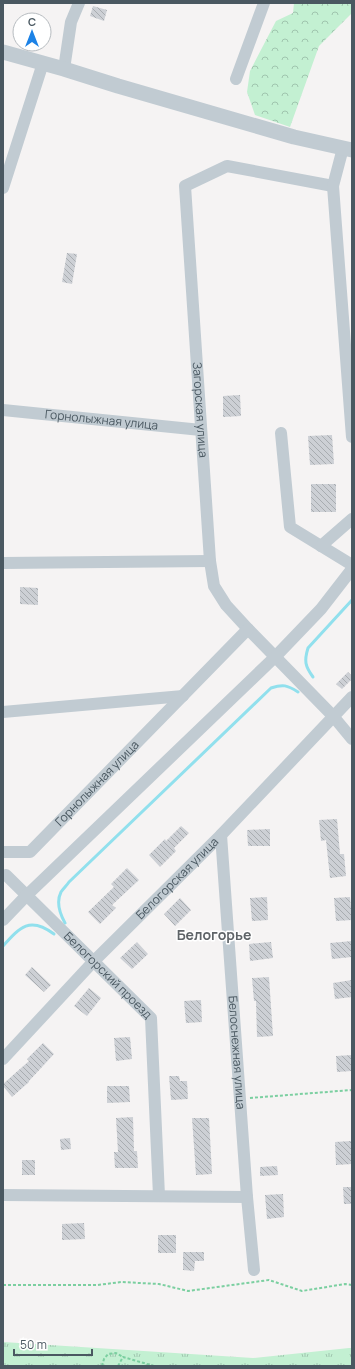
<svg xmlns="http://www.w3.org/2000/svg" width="355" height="1369" font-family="Manrope,sans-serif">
<defs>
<pattern id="grass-tufts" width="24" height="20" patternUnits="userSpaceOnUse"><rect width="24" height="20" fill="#c3f0d2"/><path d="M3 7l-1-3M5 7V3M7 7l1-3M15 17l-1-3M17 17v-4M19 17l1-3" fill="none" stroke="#a0c5ae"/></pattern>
<pattern id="forest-crowns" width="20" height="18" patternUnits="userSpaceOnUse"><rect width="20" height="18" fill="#c3f0d2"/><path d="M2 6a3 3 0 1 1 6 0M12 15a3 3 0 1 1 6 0" fill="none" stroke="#a0c5ae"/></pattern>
<pattern id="building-back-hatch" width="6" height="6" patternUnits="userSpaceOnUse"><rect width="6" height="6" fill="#cdd0d5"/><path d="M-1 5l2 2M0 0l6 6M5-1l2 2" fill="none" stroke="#a8acb0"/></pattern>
</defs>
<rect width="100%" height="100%" fill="#f5f3f3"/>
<!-- grass -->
<path fill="url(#grass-tufts)" d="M3 1342 253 1358 349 1348H352V1366H3Z"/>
<!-- forest -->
<path fill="url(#forest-crowns)" d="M294 3H352V13L319 46 290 127 255 115 247 92 250 71 276 21 293 13Z"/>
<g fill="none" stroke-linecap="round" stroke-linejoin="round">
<!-- stream -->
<g stroke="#91e0ed" stroke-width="3">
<path d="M313 677C305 666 304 661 308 648L352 600"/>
<path d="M65 923C60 914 56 902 61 892 63 889 67 885 69 882L271 688C283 684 287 685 298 692"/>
<path d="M3 946C20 927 30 916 54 934"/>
</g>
</g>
<!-- building -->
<g fill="url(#building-back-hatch)">
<path d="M93 6 107 10 104 21 90 16Z"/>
<path d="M67 253 77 254 72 284 62 282Z"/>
<path d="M240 395 241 416 223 417V396Z"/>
<path d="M332 435 334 464 310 465 308 436Z"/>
<rect x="311" y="484" width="25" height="28"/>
<path d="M20 587 38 588V605L20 604Z"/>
<path d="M348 672 352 676V679L342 689 336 684Z"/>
<path d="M337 819 340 854H344L346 876 330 878 326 840 321 841 319 820Z"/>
<path d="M181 826 189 833 174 848 176 851 160 867 149 855 165 839 166 841Z"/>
<path d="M270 829V846H248L247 830Z"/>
<path d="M127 868 139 880 112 905 116 908 100 924 88 912 114 887 111 884Z"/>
<path d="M267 897 268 920 252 921 250 898Z"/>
<path d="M350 897 352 920 336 921 334 898Z"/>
<path d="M180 898 191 910 175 926 164 914Z"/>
<path d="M352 941V957L332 959 330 943Z"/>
<path d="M137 942 148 954 132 969 120 958Z"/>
<path d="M271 942 273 958 250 961 249 944Z"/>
<path d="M32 967 51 985 44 992 25 975Z"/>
<path d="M269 977 273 1036 257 1037 256 1001H254L252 978Z"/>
<path d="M352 980V997L335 999 333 983Z"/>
<path d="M89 988 101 998 87 1016 74 1006Z"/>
<path d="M201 1000 202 1022 186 1023 184 1001Z"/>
<path d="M130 1037 132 1059 116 1061 114 1038Z"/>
<path d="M43 1043 54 1054 29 1081V1082L12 1097 3 1086V1084L29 1061 27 1059Z"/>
<path d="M352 1055V1071L337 1072 336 1056Z"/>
<path d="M169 1076H179L180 1081H187L188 1099 171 1100Z"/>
<path d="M107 1086H129L130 1102 107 1103Z"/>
<path d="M133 1117 134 1151H137L138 1168H115L114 1152H118L116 1118Z"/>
<path d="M192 1118H209L212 1174 196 1175Z"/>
<path d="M70 1138 71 1149 61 1150 60 1139Z"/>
<path d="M351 1141 352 1164 336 1165 335 1142Z"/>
<rect x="22" y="1160" width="13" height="15"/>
<path d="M277 1166 278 1175 260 1176V1167Z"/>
<path d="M343 1187H352V1204H344Z"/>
<path d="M283 1194 284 1217 267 1219 265 1195Z"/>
<path d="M84 1223 85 1239 62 1240V1224Z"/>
<rect x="158" y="1235" width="18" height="18"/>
<path d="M183 1252H204V1261H195L194 1271 183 1270Z"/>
</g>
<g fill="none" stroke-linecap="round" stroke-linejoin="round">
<!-- path -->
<g stroke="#7bcfa0" stroke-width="2" stroke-dasharray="3 2" stroke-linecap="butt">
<path d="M250 1098 352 1090"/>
<path d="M3 1285H98L121 1282 159 1284 188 1291 269 1280 302 1291 345 1284 352 1285"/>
<path d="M102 1366 104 1359 108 1354 116 1353 123 1357"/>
<path d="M118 1366 123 1357 154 1366"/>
</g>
<!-- minor -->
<g stroke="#c1cbd2" stroke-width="12">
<path d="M64 69 71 22 79 3"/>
<path d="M236 79 264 3"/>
<path id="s1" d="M343 148 333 186 227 166 185 186 210 561 214 586 226 605 248 629 333 716 352 739"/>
<path d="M333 186 352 437"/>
<path d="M3 188 43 63"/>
<path id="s2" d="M3 410 201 430"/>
<path d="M281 433 290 527 352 565"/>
<path d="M321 546 352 519"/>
<path d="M3 563 210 561"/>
<path d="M3 712 183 696"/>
<path id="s3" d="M221 835 247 1197 254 1270"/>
<path id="s4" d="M3 852H30L248 629"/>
<path id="s5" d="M6 875 151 1018 159 1196"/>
<path d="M3 920 26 896 275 657 321 609 352 569"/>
<path id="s6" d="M3 1059 93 962 221 835 352 697"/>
<path d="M3 1195 247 1197"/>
</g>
<!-- tertiary -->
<path stroke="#c1cbd2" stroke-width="15" d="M3 52 64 69 118 86 294 137 352 150"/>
</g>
<g text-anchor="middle" stroke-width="3" stroke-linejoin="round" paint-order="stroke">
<!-- street labels -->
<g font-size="12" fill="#4a5861" stroke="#fff">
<text dy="4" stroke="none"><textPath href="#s1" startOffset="418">Загорская улица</textPath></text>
<text dy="4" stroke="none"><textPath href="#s2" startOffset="99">Горнолыжная улица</textPath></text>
<text dy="4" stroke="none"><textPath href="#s4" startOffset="123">Горнолыжная улица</textPath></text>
<text dy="4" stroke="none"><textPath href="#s6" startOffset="251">Белогорская улица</textPath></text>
<text dy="4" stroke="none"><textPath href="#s5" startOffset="143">Белогорский проезд</textPath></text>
<text dy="4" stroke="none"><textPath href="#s3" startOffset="218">Белоснежная улица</textPath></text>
</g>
<!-- quarter labels -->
<g font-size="14" font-weight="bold" fill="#5f6468" stroke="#fff">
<text x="214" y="940">Белогорье</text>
</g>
</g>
<!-- border -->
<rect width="355" height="1369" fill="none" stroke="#4a5861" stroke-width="8"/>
<!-- north arrow -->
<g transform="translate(32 32)"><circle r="19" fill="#ffffff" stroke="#b7bcc0"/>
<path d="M0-3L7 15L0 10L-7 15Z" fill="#1c82e6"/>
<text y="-6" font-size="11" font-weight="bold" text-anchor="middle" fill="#4a5861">С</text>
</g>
<!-- scale -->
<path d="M14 1349v6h78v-6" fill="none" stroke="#4a5861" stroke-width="2"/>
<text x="20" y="1349" font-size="12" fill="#4a5861" stroke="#ffffff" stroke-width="3" paint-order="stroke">50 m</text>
</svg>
